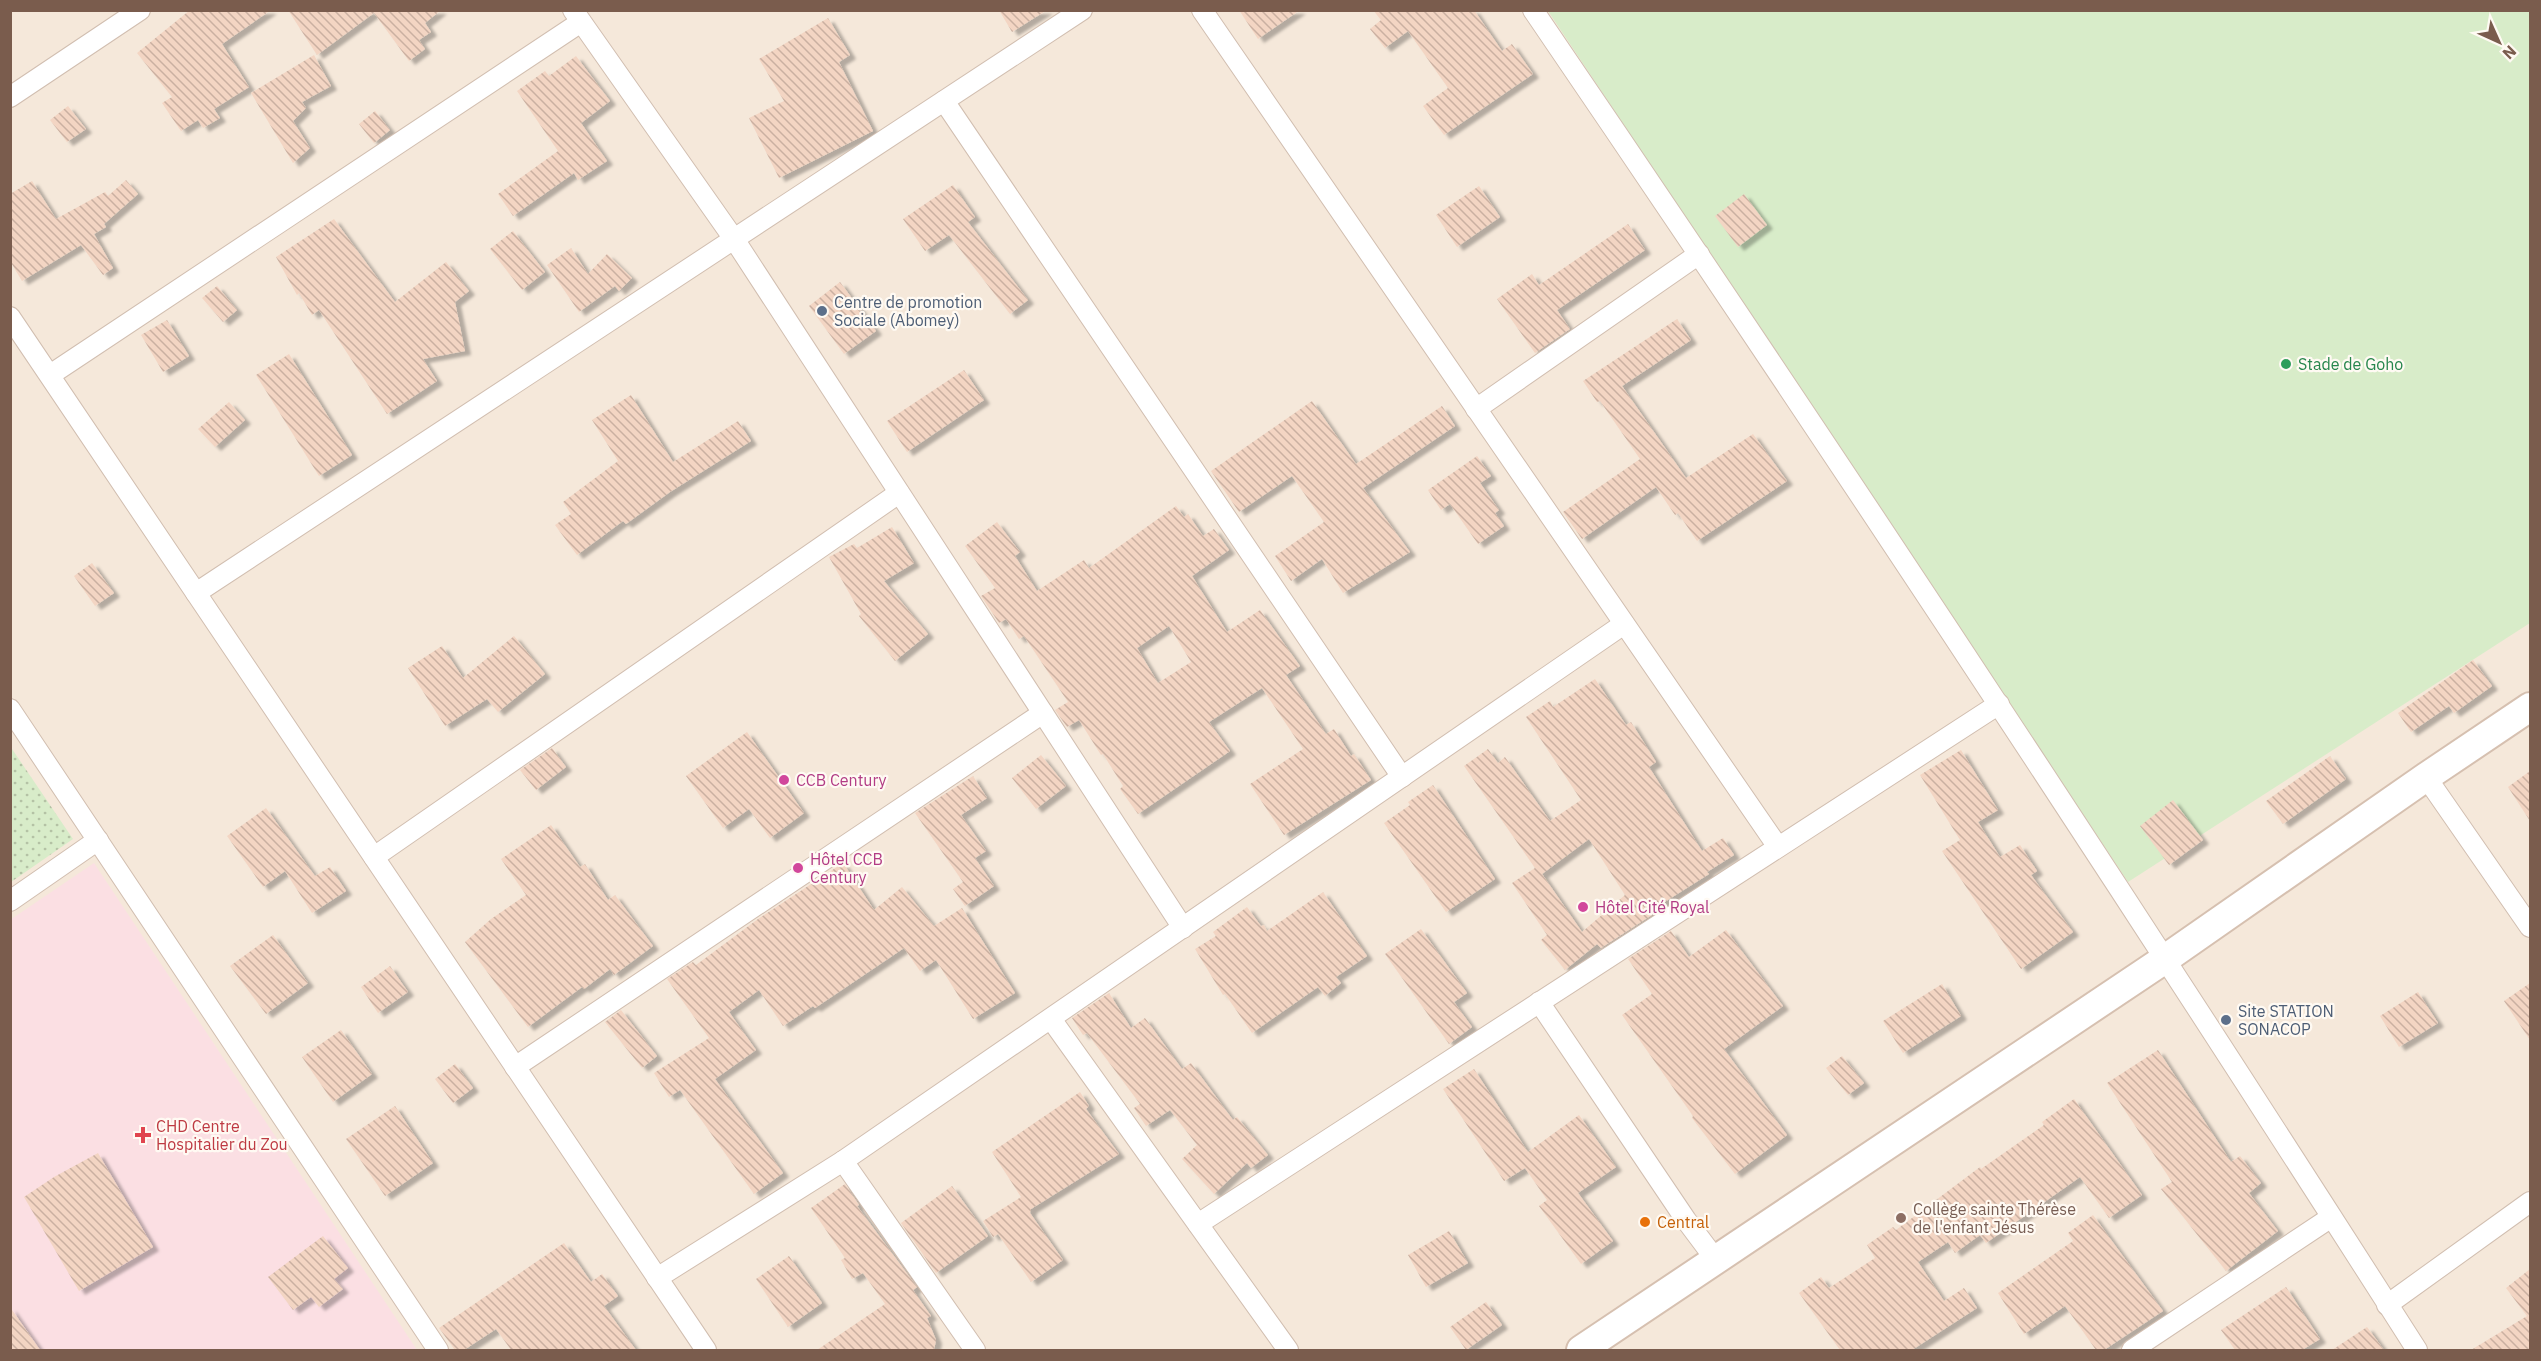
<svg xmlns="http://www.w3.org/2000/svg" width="2541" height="1361" font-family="'IBM Plex Sans',sans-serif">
<defs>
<pattern id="grass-dots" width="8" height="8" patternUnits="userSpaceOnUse" patternTransform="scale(1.5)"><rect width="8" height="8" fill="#d8ecc9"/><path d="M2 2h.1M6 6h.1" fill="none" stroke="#b4c2a5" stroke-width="1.8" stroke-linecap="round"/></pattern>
<pattern id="building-back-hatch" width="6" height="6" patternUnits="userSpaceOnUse" patternTransform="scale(1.5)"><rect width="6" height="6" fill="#f3d5c3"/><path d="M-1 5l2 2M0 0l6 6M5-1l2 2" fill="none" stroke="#cab0a1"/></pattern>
<filter id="shadow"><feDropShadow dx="6" dy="4" stdDeviation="1.5" flood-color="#0004"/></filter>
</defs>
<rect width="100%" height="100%" fill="#fdf6ec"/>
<!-- residential -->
<rect fill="#f5e8da" x="11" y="11" width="2519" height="1339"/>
<!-- medical -->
<path fill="#fbdfe3" d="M94 863 417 1350H11L10 920Z"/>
<!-- grass -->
<path fill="url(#grass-dots)" d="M10 746 73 839 11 882H10Z"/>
<!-- pitch -->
<path fill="#d8ecc9" d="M1548 11H2530V623L2128 882Z"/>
<!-- building -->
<g fill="url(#building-back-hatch)" fill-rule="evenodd" filter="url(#shadow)">
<path d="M190 10H271L222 44 249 87 214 109 220 118 203 128 198 120 181 131 162 103 172 97 137 53Z"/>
<path d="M288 10H441L425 23 431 32 419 40 425 49 409 61 374 13 317 55Z"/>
<path d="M999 10H1047L1012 32Z"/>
<path d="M1239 10H1300L1258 39Z"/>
<path d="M1373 10H1474L1502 51 1512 44 1533 74 1444 135 1423 106 1448 88 1408 31 1385 48 1370 29 1381 20Z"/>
<path d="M828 18 850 55 839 62 873 131 779 178 749 118 784 101 759 59Z"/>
<path d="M314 55 331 86 302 102 306 108 293 121 310 148 293 163 251 93Z"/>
<path d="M576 56 610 101 581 123 607 161 578 180 574 173 513 216 498 194 558 151 517 91 545 71 549 76Z"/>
<path d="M68 106 86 129 67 142 50 120Z"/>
<path d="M375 111 390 130 374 143 359 124Z"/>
<path d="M126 180 138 194 104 224 106 227 94 234 113 268 103 275 81 245 22 281 10 261V194L32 181 56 219 105 192 108 196Z"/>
<path d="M953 185 975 217 968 222 1028 300 1010 314 949 235 925 251 903 219Z"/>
<path d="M1479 186 1500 217 1457 247 1436 215Z"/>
<path d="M1744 194 1767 225 1738 247 1715 216Z"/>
<path d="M334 219 395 302 446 262 469 291 455 302 465 351 423 359 437 381 387 414 319 310 312 315 299 293 297 295 276 257Z"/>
<path d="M1628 224 1645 250 1557 310 1570 329 1535 353 1497 299 1532 274 1539 285Z"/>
<path d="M513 231 545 272 522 290 490 249Z"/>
<path d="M571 248 588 274 607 254 632 278 619 291 615 286 579 312 547 265Z"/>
<path d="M840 282 876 331 844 354 809 306Z"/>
<path d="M217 286 237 310 223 322 202 298Z"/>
<path d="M1677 319 1691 340 1622 386 1686 478 1753 434 1787 481 1697 541 1678 513 1675 515 1656 487 1582 539 1563 512 1640 459 1600 401 1597 402 1583 381Z"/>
<path d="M167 320 189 356 163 372 141 335Z"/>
<path d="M289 354 352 455 319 476 256 375Z"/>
<path d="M964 370 984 400 907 452 887 421Z"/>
<path d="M631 395 673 462 738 421 751 441 670 492 626 524 623 521 577 555 555 525 571 514 563 502 618 461 592 420Z"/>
<path d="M1312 401 1356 464 1442 406 1455 426 1363 488 1410 552 1343 593 1322 559 1291 581 1275 556 1324 522 1292 476 1239 512 1211 471Z"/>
<path d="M229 402 245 420 215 447 198 429Z"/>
<path d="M1477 456 1491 476 1480 483 1499 510 1495 513 1504 526 1478 544 1450 504 1441 510 1428 490Z"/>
<path d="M1176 506 1184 517 1188 514 1203 536 1214 529 1229 550 1192 576 1227 632 1260 610 1300 666 1286 675 1326 734 1334 729 1351 756 1354 754 1371 780 1284 835 1250 784 1303 749 1262 688 1209 722 1230 751 1138 814 1120 789 1123 786 1103 754 1101 755 1079 720 1067 727 1055 710 1068 702 1024 636 1019 639 1006 619 999 623 981 596 995 588 965 546 997 522 1020 552 1015 556 1037 591 1084 560 1089 568ZM1169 626 1191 662 1158 683 1137 648Z"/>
<path d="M892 527 914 563 884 581 928 634 895 661 859 616 861 614 829 557 854 544 857 548Z"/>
<path d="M92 563 114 593 95 606 74 576Z"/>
<path d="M514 636 545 674 498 712 487 699 445 726 408 668 442 646 463 678Z"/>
<path d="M2473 660 2492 686 2454 713 2449 706 2411 732 2398 713Z"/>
<path d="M1595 679 1626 725 1631 722 1656 762 1649 767 1702 851 1723 838 1734 855 1707 872 1709 874 1655 908 1658 911 1601 948 1597 944 1565 970 1541 940 1547 935 1512 883 1535 868 1464 766 1488 749 1498 763 1505 757 1550 821 1581 800 1526 717 1550 701 1553 707ZM1589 839 1625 895 1582 932 1542 874Z"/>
<path d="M747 732 804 813 770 838 749 809 723 828 686 776Z"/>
<path d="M552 748 566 767 536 790 520 770Z"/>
<path d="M1961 750 1998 810 1978 822 2000 857 2020 845 2037 871 2031 875 2073 932 2021 969 1942 851 1960 840 1920 775Z"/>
<path d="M1041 755 1066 786 1036 809 1012 778Z"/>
<path d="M2330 756 2346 779 2283 824 2266 801Z"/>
<path d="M2530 771V821L2508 787Z"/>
<path d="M973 776 987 798 961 815 986 851 975 858 994 886 965 906 953 889 963 882 915 813Z"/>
<path d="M1433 785 1495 879 1446 912 1384 823 1410 805 1408 802Z"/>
<path d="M2173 800 2203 840 2169 865 2140 826Z"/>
<path d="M266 808 315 876 330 867 346 891 312 913 285 871 263 887 227 836Z"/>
<path d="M551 825 580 867 585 864 608 900 615 895 653 946 614 975 610 969 584 989 582 987 528 1027 465 942 491 919 526 895 501 859Z"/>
<path d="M843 863 874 910 902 887 934 926 962 908 1015 993 973 1019 936 960 920 971 904 948 815 1008 813 1006 783 1026 759 990 729 1012 756 1050 715 1079 783 1173 754 1194 680 1090 669 1097 654 1073 709 1038 667 979 693 962 696 965 758 919Z"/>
<path d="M1323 892 1367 956 1336 977 1341 983 1325 996 1318 987 1252 1033 1225 994 1223 995 1195 949 1216 936 1213 932 1247 907 1261 926 1264 925 1267 931Z"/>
<path d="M1421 929 1467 993 1454 1002 1472 1027 1449 1044 1385 954Z"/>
<path d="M1726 930 1783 1006 1724 1049 1787 1135 1735 1174 1692 1118 1693 1116 1622 1015 1652 994 1628 959 1671 931 1689 957Z"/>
<path d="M273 935 308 983 266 1014 230 966Z"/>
<path d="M390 966 408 992 378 1013 361 987Z"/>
<path d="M2530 983V1040L2504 1001Z"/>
<path d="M1942 984 1961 1016 1903 1053 1883 1021Z"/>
<path d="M2418 992 2438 1023 2399 1047 2380 1016Z"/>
<path d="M1109 993 1131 1028 1145 1018 1182 1069 1191 1063 1233 1120 1237 1117 1268 1155 1251 1168 1247 1163 1214 1194 1182 1159 1197 1145 1170 1110 1146 1126 1134 1108 1140 1104 1087 1033 1083 1035 1072 1018Z"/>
<path d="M621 1010 657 1056 642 1068 605 1022Z"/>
<path d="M341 1030 372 1074 333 1102 302 1057Z"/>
<path d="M2158 1050 2231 1162 2240 1156 2261 1183 2249 1193 2278 1231 2226 1271 2161 1189 2172 1182 2107 1083Z"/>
<path d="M1842 1056 1864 1083 1848 1095 1826 1068Z"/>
<path d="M455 1064 473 1088 453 1103 435 1079Z"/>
<path d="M1474 1069 1528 1152 1579 1115 1616 1167 1578 1193 1613 1241 1581 1264 1539 1206 1547 1200 1525 1168 1504 1181 1443 1089Z"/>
<path d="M1080 1092 1089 1106 1086 1109 1119 1154 1031 1209 1030 1213 1063 1260 1031 1282 998 1234 993 1237 983 1221 1021 1197 992 1152Z"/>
<path d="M2074 1099 2142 1195 2109 1218 2080 1177 1986 1243 1980 1235 1955 1253 1948 1242 1918 1262 1944 1301 1964 1288 1977 1308 1912 1350H1840L1799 1293 1821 1277 1829 1288 1875 1258 1867 1245 1893 1227 1896 1230 1980 1167 1981 1169 2044 1125 2042 1122Z"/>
<path d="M395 1106 433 1163 385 1196 346 1139Z"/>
<path d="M98 1153 153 1247 79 1291 24 1197 54 1177Z"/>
<path d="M845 1184 859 1205 857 1206 917 1287 913 1290 931 1316 927 1318 936 1340 934 1350H817L885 1304 863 1273 852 1279 841 1260 845 1258 811 1208Z"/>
<path d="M952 1186 988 1236 936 1273 901 1223Z"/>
<path d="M2093 1215 2163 1311 2104 1350H2096L2065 1306 2024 1334 1998 1293 2073 1241 2068 1233Z"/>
<path d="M1449 1231 1468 1263 1426 1287 1408 1255Z"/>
<path d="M323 1236 348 1268 334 1279 343 1289 319 1307 311 1297 293 1310 268 1277Z"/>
<path d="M564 1243 591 1282 602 1274 618 1296 604 1306 636 1350H511L496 1329 464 1350H455L439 1328Z"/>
<path d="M789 1256 822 1303 788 1327 756 1279Z"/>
<path d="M2530 1269V1350H2471L2527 1316 2506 1288Z"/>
<path d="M2286 1287 2320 1339 2302 1350H2235L2221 1330Z"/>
<path d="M1486 1302 1502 1325 1466 1350 1450 1327Z"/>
<path d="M10 1307 40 1350H10Z"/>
<path d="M2367 1327 2384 1350H2332Z"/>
</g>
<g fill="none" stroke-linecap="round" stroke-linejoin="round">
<!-- street casing -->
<g stroke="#d1beb0" stroke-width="22">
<g id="street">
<path d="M573 10 734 239 1183 928"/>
<path d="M1202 10 1778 847"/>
<path d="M1533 10C1835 453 2129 899 2417 1350"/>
<path d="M10 97 140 10"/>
<path d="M944 101 1402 777"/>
<path d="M10 317 706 1350"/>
<path d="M50 375 581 22"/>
<path d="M1476 409 1699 254"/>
<path d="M196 593 1082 10"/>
<path d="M10 709 438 1350"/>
<path d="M2426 777 2530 927"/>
<path d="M374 857 899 493"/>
<path d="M10 901 98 840"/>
<path d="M1539 1002 1686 1220 1716 1260"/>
<path d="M1051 1019 1288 1350"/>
<path d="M515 1067 1043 713"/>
<path d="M843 1161 975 1350"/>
<path d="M1198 1224 1999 704"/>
<path d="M657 1278 843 1161 1624 624"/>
<path d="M2387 1305 2530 1202"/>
<path d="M2132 1350 2330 1218"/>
</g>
</g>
<!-- secondary casing -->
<g stroke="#d6c0b0" stroke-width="32">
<path id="secondary" d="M1581 1350 2165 959 2426 777 2530 707"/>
</g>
<!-- street -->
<use href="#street" stroke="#fff" stroke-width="20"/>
<!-- secondary -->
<use href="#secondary" stroke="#fff" stroke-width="28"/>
</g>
<!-- markers -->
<g fill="#5c6f8a" stroke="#fffaf3" stroke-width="2">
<circle cx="822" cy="311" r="6"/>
<circle cx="2226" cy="1020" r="6"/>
</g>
<circle fill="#2e9e5b" stroke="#fffaf3" stroke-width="2" cx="2286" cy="364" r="6"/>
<g fill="#d1479c" stroke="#fffaf3" stroke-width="2">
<circle cx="784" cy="780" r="6"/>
<circle cx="798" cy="868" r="6"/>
<circle cx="1583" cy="907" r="6"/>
</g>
<path fill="#e0444e" stroke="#fffaf3" stroke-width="2" d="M140 1126h6v6h6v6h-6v6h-6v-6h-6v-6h6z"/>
<circle fill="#8d6e63" stroke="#fffaf3" stroke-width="2" cx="1901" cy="1218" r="6"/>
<circle fill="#e8710a" stroke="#fffaf3" stroke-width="2" cx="1645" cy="1222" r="6"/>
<g text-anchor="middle" stroke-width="4.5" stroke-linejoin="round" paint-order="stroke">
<!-- service labels -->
<g font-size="16" fill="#4e5e75" stroke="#fffaf3" text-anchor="start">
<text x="834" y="308">Centre de promotion<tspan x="834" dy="18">Sociale (Abomey)</tspan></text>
<text x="2238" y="1017">Site STATION<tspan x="2238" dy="18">SONACOP</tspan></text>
</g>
<!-- leisure labels -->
<g font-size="16" fill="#27864d" stroke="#fffaf3" text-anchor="start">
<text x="2298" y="370">Stade de Goho</text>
</g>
<!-- hotel labels -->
<g font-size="16" fill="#b23c85" stroke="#fffaf3" text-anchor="start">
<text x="796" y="786">CCB Century</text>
<text x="810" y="865">Hôtel CCB<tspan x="810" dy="18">Century</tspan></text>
<text x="1595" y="913">Hôtel Cité Royal</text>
</g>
<!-- health labels -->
<g font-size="16" fill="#be3a42" stroke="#fffaf3" text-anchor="start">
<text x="156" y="1132">CHD Centre<tspan x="156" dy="18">Hospitalier du Zou</tspan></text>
</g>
<!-- education labels -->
<g font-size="16" fill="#785e54" stroke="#fffaf3" text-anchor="start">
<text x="1913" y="1215">Collège sainte Thérèse<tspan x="1913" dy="18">de l'enfant Jésus</tspan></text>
</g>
<!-- food labels -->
<g font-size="16" fill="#c56008" stroke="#fffaf3" text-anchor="start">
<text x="1657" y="1228">Central</text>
</g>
</g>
<!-- border -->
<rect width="2541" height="1361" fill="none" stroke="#7a5c4d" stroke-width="24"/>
<!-- north arrow -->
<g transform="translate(2499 42) rotate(135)" stroke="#fffaf3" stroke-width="4.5" paint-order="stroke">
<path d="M0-4.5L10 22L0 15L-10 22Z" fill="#7a5c4d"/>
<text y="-9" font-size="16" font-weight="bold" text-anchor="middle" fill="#7a5c4d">N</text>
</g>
</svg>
